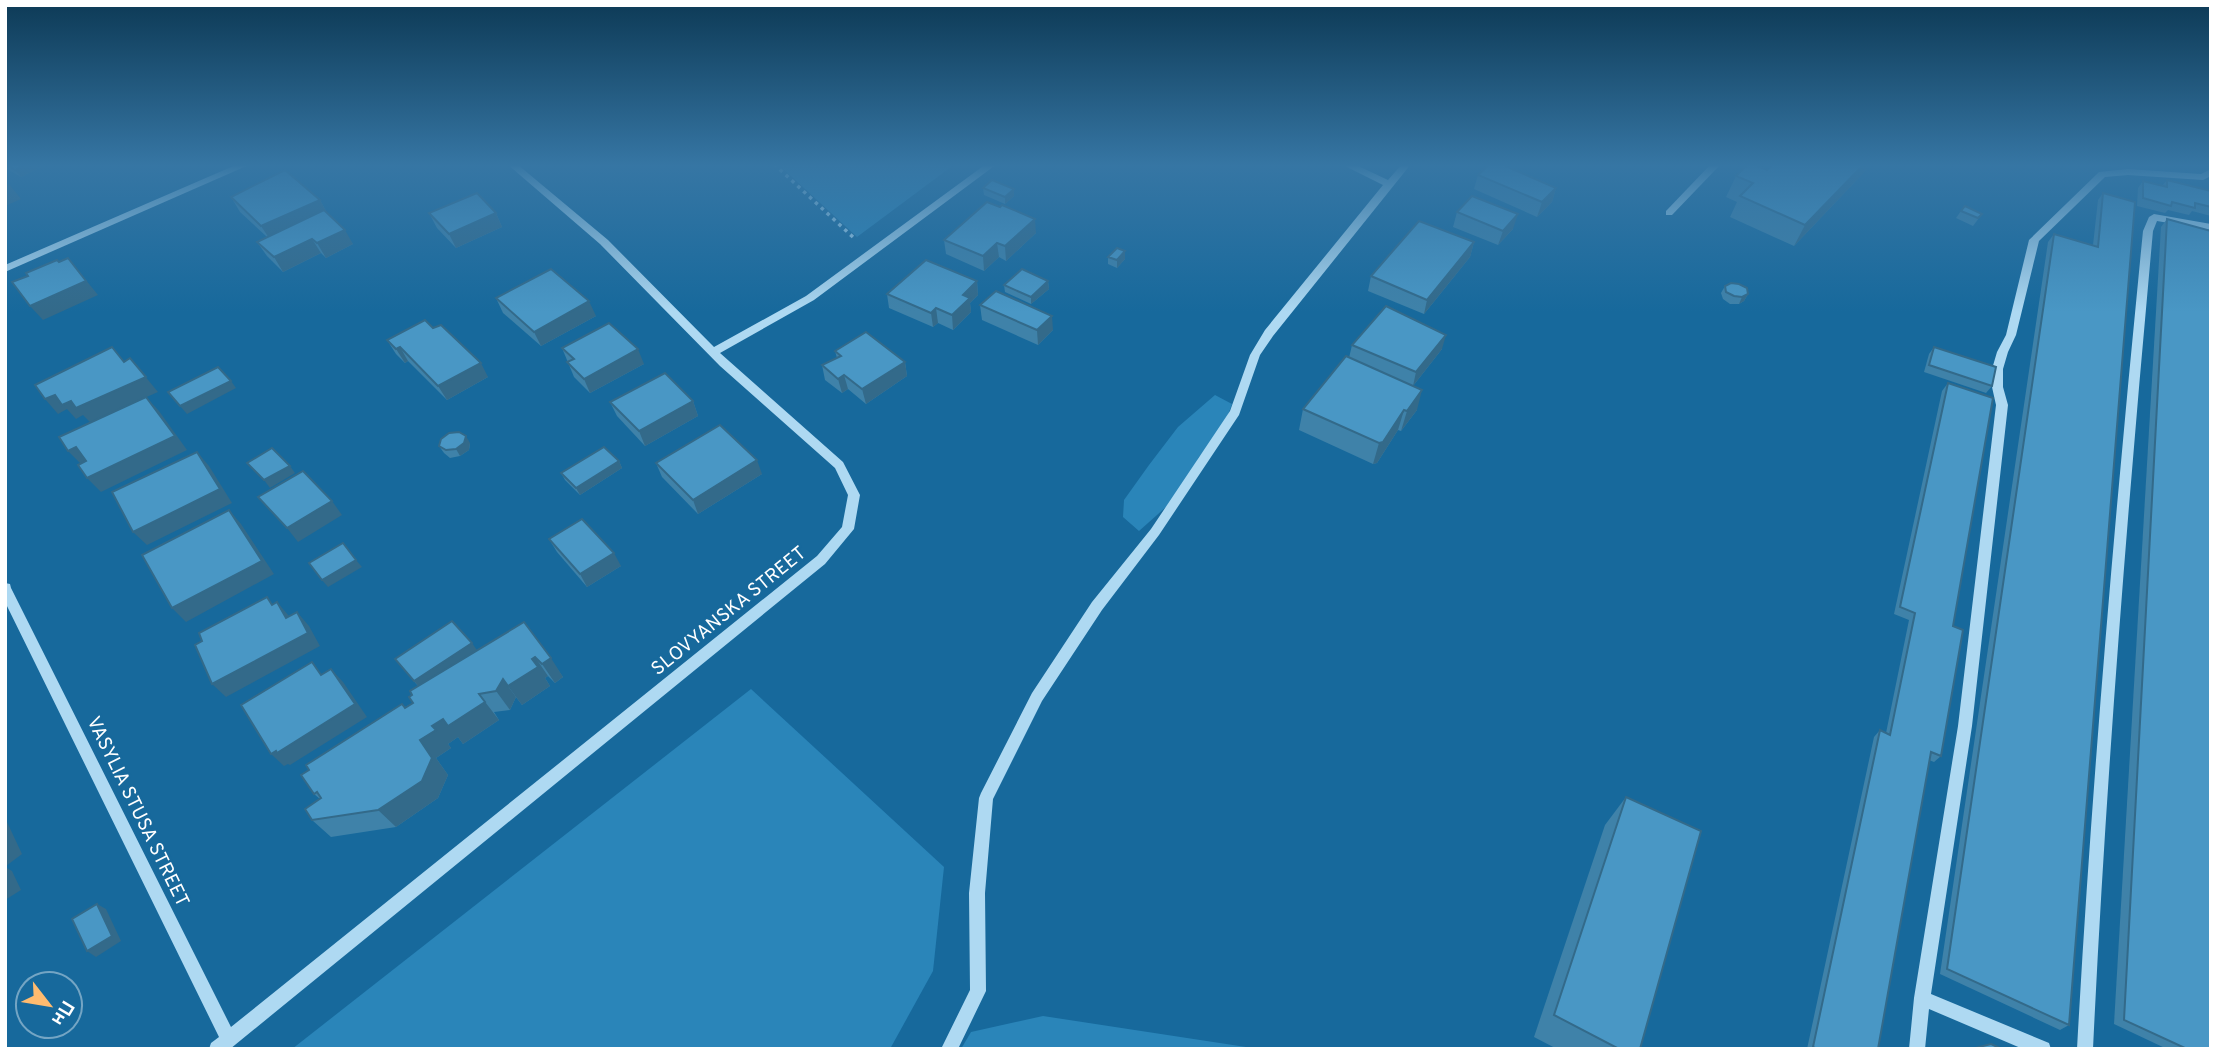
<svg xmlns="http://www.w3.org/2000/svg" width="2216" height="1054" font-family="Overpass,sans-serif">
<rect width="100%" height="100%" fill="#17699c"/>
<!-- green -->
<g fill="#2a85b9">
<path d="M778 164H955L857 237Z"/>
<path d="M1215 395 1232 404 1224 426 1199 457 1175 499 1139 531 1123 517 1124 500 1149 465 1178 427Z"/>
<path d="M751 689 944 867 933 971 890 1049H292Z"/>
<path d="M1043 1016 1259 1049H961L971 1032Z"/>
</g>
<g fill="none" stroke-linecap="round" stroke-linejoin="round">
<!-- path -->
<path stroke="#aed9f2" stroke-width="3.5" stroke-dasharray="3.5 4.5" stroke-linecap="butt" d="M774 164 854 238"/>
<!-- minor -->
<g fill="#aed9f2" fill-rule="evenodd">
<path d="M238 164H251L5 272V265Z"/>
<path d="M507 164H517L608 240 714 347 806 296 986 164H997L814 300 720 353 843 462 860 495 854 529 825 564 230 1049H209L211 1043 219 1037 5 602V583L10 584 11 588 231 1027 817 556 842 527 848 495 835 468 720 366 600 244Z"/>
<path d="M1341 164H1354L1388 180 1402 164H1411L1273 336 1260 355 1239 415 1159 535 1102 610 1042 701 993 799 985 893 986 991 958 1049H941L970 990 969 893 979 798 981 793 1032 693 1092 602 1151 529 1230 411 1250 355 1265 330 1383 185Z"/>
<path d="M1711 164H1721L1672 215H1666V211Z"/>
<path d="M2128 169 2201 174 2211 169V176L2203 180 2128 175 2105 177 2039 241 2016 335 2008 352 2003 369V387L2008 405 1972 726 1931 994 2049 1043 2051 1049H2023L1929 1009 1925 1049H1909L1914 998 1958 726 1996 405 1992 387V369L1997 352 2006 335 2029 240 2099 172Z"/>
<path d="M2154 214 2211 224V230L2157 221 2153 231C2128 503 2106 776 2093 1049H2077C2092 776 2116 503 2143 231L2149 217Z"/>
</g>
</g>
<!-- wall -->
<g fill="#3f82a9">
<path d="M5 164H47L21 177 5 168Z"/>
<path d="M1773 164H1872L1794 246 1730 217 1737 202 1726 197 1736 176 1767 170Z"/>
<path d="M1478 175 1556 188 1552 202 1537 217 1474 189Z"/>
<path d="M2167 180 2211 191V216L2192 211 2189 215 2168 210 2165 213 2137 206 2138 188 2143 181 2162 186Z"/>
<path d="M983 188 1014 196 1005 204 984 195Z"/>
<path d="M2103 193 2069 1025 2060 1030 1940 974 2048 242 2054 234 2093 245 2098 200Z"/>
<path d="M231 197 320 200 327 213 353 244 326 258 321 253 283 272 267 256 257 242 267 237 240 212Z"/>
<path d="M1000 207 1036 233 1006 261 999 257 984 271 946 254 944 240Z"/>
<path d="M1961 211 1982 214 1973 226 1956 218Z"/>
<path d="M1457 212 1513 229 1498 245 1453 227Z"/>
<path d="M429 213H496L502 227 456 248 437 228Z"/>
<path d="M2167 219 2211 1049H2167L2114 1024 2161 227Z"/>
<path d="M1474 242 1470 257 1424 314 1368 291 1371 276Z"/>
<path d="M1108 257 1125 259 1117 268 1108 264Z"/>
<path d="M977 281 978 295 970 303 971 312 953 330 938 323 933 327 889 308 887 294Z"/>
<path d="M1048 281 1049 289 1031 304 1005 292 1004 285Z"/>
<path d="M1725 286 1748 294 1744 301 1739 304H1730L1723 299 1721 293Z"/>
<path d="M496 298 596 316 541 346 503 313Z"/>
<path d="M980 305 1053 330 1038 345 982 320Z"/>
<path d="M433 328 488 377 447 400 408 361 405 363 396 354 387 340Z"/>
<path d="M1352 345 1442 349 1413 386 1417 410 1401 431 1398 430 1377 463 1373 464 1299 430 1303 409 1349 358Z"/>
<path d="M1934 347 1992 386 1986 393 1924 372 1929 354Z"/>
<path d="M562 348 644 364 590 393 574 377Z"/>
<path d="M835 351 905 362 907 376 866 404 848 389 842 393 825 380 822 365 837 358Z"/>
<path d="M1948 383 1953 626 1941 756 1934 762 1929 760 1878 1049H1807L1874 737 1880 730 1886 733 1909 620 1894 614 1942 391Z"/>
<path d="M693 401 698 416 645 446 617 416 610 402Z"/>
<path d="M470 443 469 450 460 456 450 458 444 453 439 446Z"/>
<path d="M619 461 622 468 580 495 565 480 561 473Z"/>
<path d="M656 463 762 474 698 514 662 477Z"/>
<path d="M549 539 621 566 587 587 557 552Z"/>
<path d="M524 622 563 677 555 683 548 676 545 678 550 686 522 705 516 697 510 710 494 712 499 720 463 744 458 737 448 744 451 748 436 758 448 775 438 798 396 827 331 837 312 820 320 799 314 794 405 707 413 703 418 686 395 659 477 650Z"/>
<path d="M1626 797 1640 1049H1557L1534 1037 1605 825Z"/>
</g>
<!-- shaded-wall -->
<g fill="#336a8a">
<path d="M26 164H47L21 177 15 170Z"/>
<path d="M1864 164H1872L1794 246 1805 225Z"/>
<path d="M9 184 21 199 5 206V186Z"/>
<path d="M1556 188 1552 202 1537 217 1542 202Z"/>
<path d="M1014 189V196L1005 204V197Z"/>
<path d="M320 200 328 215 271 241 261 226Z"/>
<path d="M496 213 502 227 456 248 449 234Z"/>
<path d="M1518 214 1513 229 1498 245 1503 231Z"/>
<path d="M1035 219 1036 233 1006 261 1005 246Z"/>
<path d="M345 230 353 244 326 258 317 243Z"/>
<path d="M312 239 321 253 283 272 274 257Z"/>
<path d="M1474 242 1470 257 1424 314 1427 300Z"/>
<path d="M997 243 999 257 984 271 983 256Z"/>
<path d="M1125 251V259L1117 268V260Z"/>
<path d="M68 258 98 295 43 320 30 306Z"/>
<path d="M977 281 978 295 970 303 971 312 953 330 952 315 963 295Z"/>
<path d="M1048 281 1049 289 1031 304V297Z"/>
<path d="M1748 294 1744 301 1739 304 1742 297Z"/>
<path d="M589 301 596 316 541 346 534 332Z"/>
<path d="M936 308 938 323 933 327 931 313Z"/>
<path d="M1052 316 1053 330 1038 345 1037 330Z"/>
<path d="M1446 335 1442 349 1413 386 1416 372Z"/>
<path d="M400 347 408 361 405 363 396 349Z"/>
<path d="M638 349 644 364 590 393 584 379Z"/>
<path d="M130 358 158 392 90 422 83 415 76 419 67 409 58 414 45 399Z"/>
<path d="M905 362 907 376 866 404 862 389Z"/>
<path d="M481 363 488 377 447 400 438 386Z"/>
<path d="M844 375 848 389 842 393 838 379Z"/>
<path d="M231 381 236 388 187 414 180 406Z"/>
<path d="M1422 390 1417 410 1401 431 1407 411Z"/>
<path d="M146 397 159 411 187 450 101 492 87 478Z"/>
<path d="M693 401 698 416 645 446 639 431Z"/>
<path d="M1404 410 1398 430 1377 463 1373 464 1379 443Z"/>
<path d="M466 436 470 443 469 450 460 456 456 449Z"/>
<path d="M76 447 90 461 82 465 68 451Z"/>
<path d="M197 452 209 466 232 503 147 545 133 532Z"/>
<path d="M757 460 762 474 698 514 693 500Z"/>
<path d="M619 461 622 468 580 495 576 488Z"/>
<path d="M290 466 295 473 270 488 264 480Z"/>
<path d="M332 501 342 515 298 542 287 528Z"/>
<path d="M229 510 241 524 274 574 186 622 172 608Z"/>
<path d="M614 553 621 566 587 587 580 574Z"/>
<path d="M356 560 362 567 328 587 322 580Z"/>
<path d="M277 602 289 616 298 631 286 618Z"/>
<path d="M297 612 309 626 320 646 226 697 212 684Z"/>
<path d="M472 643 481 656 425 694 414 681Z"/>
<path d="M535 657 548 676 545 678 550 686 522 705 508 686Z"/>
<path d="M551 658 563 677 555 683 542 664Z"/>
<path d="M331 669 343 682 367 717 290 765 288 764 284 766 271 754Z"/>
<path d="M503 679 516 697 510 710 496 691Z"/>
<path d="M479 694 499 720 463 744 458 737 448 744 451 748 436 758 448 775 438 798 396 827 378 810 420 740 432 726Z"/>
<path d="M5 820 7 822 22 854 6 866 7 868 12 871 21 890 5 900Z"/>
<path d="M97 904 106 909 121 941 96 957 87 951Z"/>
</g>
<!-- building -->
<g fill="#4997c5" stroke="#336a8a" stroke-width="2">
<path d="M6 164H26L15 170Z"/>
<path d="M1490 164H1501L1556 188 1542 202 1478 175Z"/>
<path d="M1748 164H1754L1767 170 1773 164H1864L1805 225 1740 196 1753 183 1736 176Z"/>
<path d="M285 170 320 200 261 226 231 197Z"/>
<path d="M992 180 1014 189 1005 197 983 188Z"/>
<path d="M2167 180 2211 191V207L2195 203V208L2172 202 2171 206 2143 198V181L2167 187Z"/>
<path d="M477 193 496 213 449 234 429 213Z"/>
<path d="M2103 193 2135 202 2069 1025 1947 969 2054 234 2098 247Z"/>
<path d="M1472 196 1518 214 1503 231 1457 212Z"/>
<path d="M987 202 1000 207 1002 205 1035 219 1005 246 997 243 983 256 944 240Z"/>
<path d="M1965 206 1982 214 1978 218 1961 211Z"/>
<path d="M324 210 345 230 317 243 312 239 274 257 257 242Z"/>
<path d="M2167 219 2211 231V1049H2187L2124 1020Z"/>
<path d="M1419 221 1474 242 1427 300 1371 276Z"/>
<path d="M1117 248 1125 251 1117 260 1108 257Z"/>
<path d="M68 258 86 281 30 306 12 282 28 276 26 273 57 260 59 262Z"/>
<path d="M926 260 977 281 963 295 970 298 952 315 936 308 931 313 887 294Z"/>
<path d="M551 269 589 301 534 332 496 298Z"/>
<path d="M1022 269 1048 281 1031 297 1004 285Z"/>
<path d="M1731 283 1739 284 1747 288 1748 294 1742 297 1734 296 1726 292 1725 286Z"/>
<path d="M996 291 1052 316 1037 330 980 305Z"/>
<path d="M1386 306 1446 335 1416 372 1352 345Z"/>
<path d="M425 320 433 328 441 325 481 363 438 386 400 347 396 349 387 340Z"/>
<path d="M609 323 638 349 584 379 567 362 574 359 562 348Z"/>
<path d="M866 332 905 362 862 389 844 375 838 379 822 365 841 356 835 351Z"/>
<path d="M112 347 124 362 130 358 146 377 76 408 71 401 62 405 55 395 45 399 35 385Z"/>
<path d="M1934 347 1996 367 1992 386 1929 365Z"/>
<path d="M1346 356 1422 390 1407 411 1404 410 1383 442 1379 443 1303 409Z"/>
<path d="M218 367 231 381 180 406 168 392Z"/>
<path d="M665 373 693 401 639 431 610 402Z"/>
<path d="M1948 383 1993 398 1953 626 1963 630 1941 756 1931 752 1878 1049H1817L1813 1047 1880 730 1890 735 1915 613 1900 607Z"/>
<path d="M146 397 175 436 87 478 78 465 86 461 76 447 68 451 59 437Z"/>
<path d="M720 425 757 460 693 500 656 463Z"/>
<path d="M459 432 466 436 464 443 456 449 446 450 439 446 441 439 449 433Z"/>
<path d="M604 447 619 461 576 488 561 473Z"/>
<path d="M272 448 290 466 264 480 247 463Z"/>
<path d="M197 452 220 489 133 532 112 492Z"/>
<path d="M303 471 332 501 287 528 258 497Z"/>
<path d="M229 510 262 561 172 608 142 555Z"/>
<path d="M582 519 614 553 580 574 549 539Z"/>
<path d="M343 543 356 560 322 580 309 563Z"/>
<path d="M267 597 272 605 277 602 286 618 297 612 308 633 212 684 195 645 202 641 199 633Z"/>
<path d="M452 621 472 643 414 681 395 659Z"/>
<path d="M524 622 551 658 542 664 535 657 532 659 538 667 508 686 503 679 496 691 479 694 485 702 448 726 443 719 432 726 436 730 420 740 432 758 422 781 378 810 312 820 305 809 321 798 317 792 314 794 301 775 309 770 306 765 402 704 405 708 413 703 409 697 412 695 410 691Z"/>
<path d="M312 662 321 675 331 669 355 704 277 753 276 751 271 754 241 705Z"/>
<path d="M1626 797 1701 831 1640 1049H1619L1554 1015Z"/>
<path d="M97 904 112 936 87 951 72 919Z"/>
<path d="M1991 1044 2002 1049H1971Z"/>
</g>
<!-- sky -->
<linearGradient id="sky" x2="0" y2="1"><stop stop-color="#0d3a56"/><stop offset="0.53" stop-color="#3676a4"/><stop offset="1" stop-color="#3676a4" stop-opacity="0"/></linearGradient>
<rect width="2216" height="312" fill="url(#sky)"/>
<g text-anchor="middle" stroke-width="5" stroke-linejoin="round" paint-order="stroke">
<!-- street labels -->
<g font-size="19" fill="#fff" stroke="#17699c">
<text transform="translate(728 610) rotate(-39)" y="7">SLOVYANSKA STREET</text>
<text transform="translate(139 811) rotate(64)" y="7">VASYLIA STUSA STREET</text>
</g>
</g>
<!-- border -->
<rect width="2216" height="1054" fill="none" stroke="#ffffff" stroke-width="14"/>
<!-- north arrow -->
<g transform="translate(49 1005) rotate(121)"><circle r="33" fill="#17699c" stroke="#74a5c4" stroke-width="2"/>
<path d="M0-5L12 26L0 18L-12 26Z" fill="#ffbb6f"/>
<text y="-10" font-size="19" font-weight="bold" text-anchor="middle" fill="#ffffff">Пн</text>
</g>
</svg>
